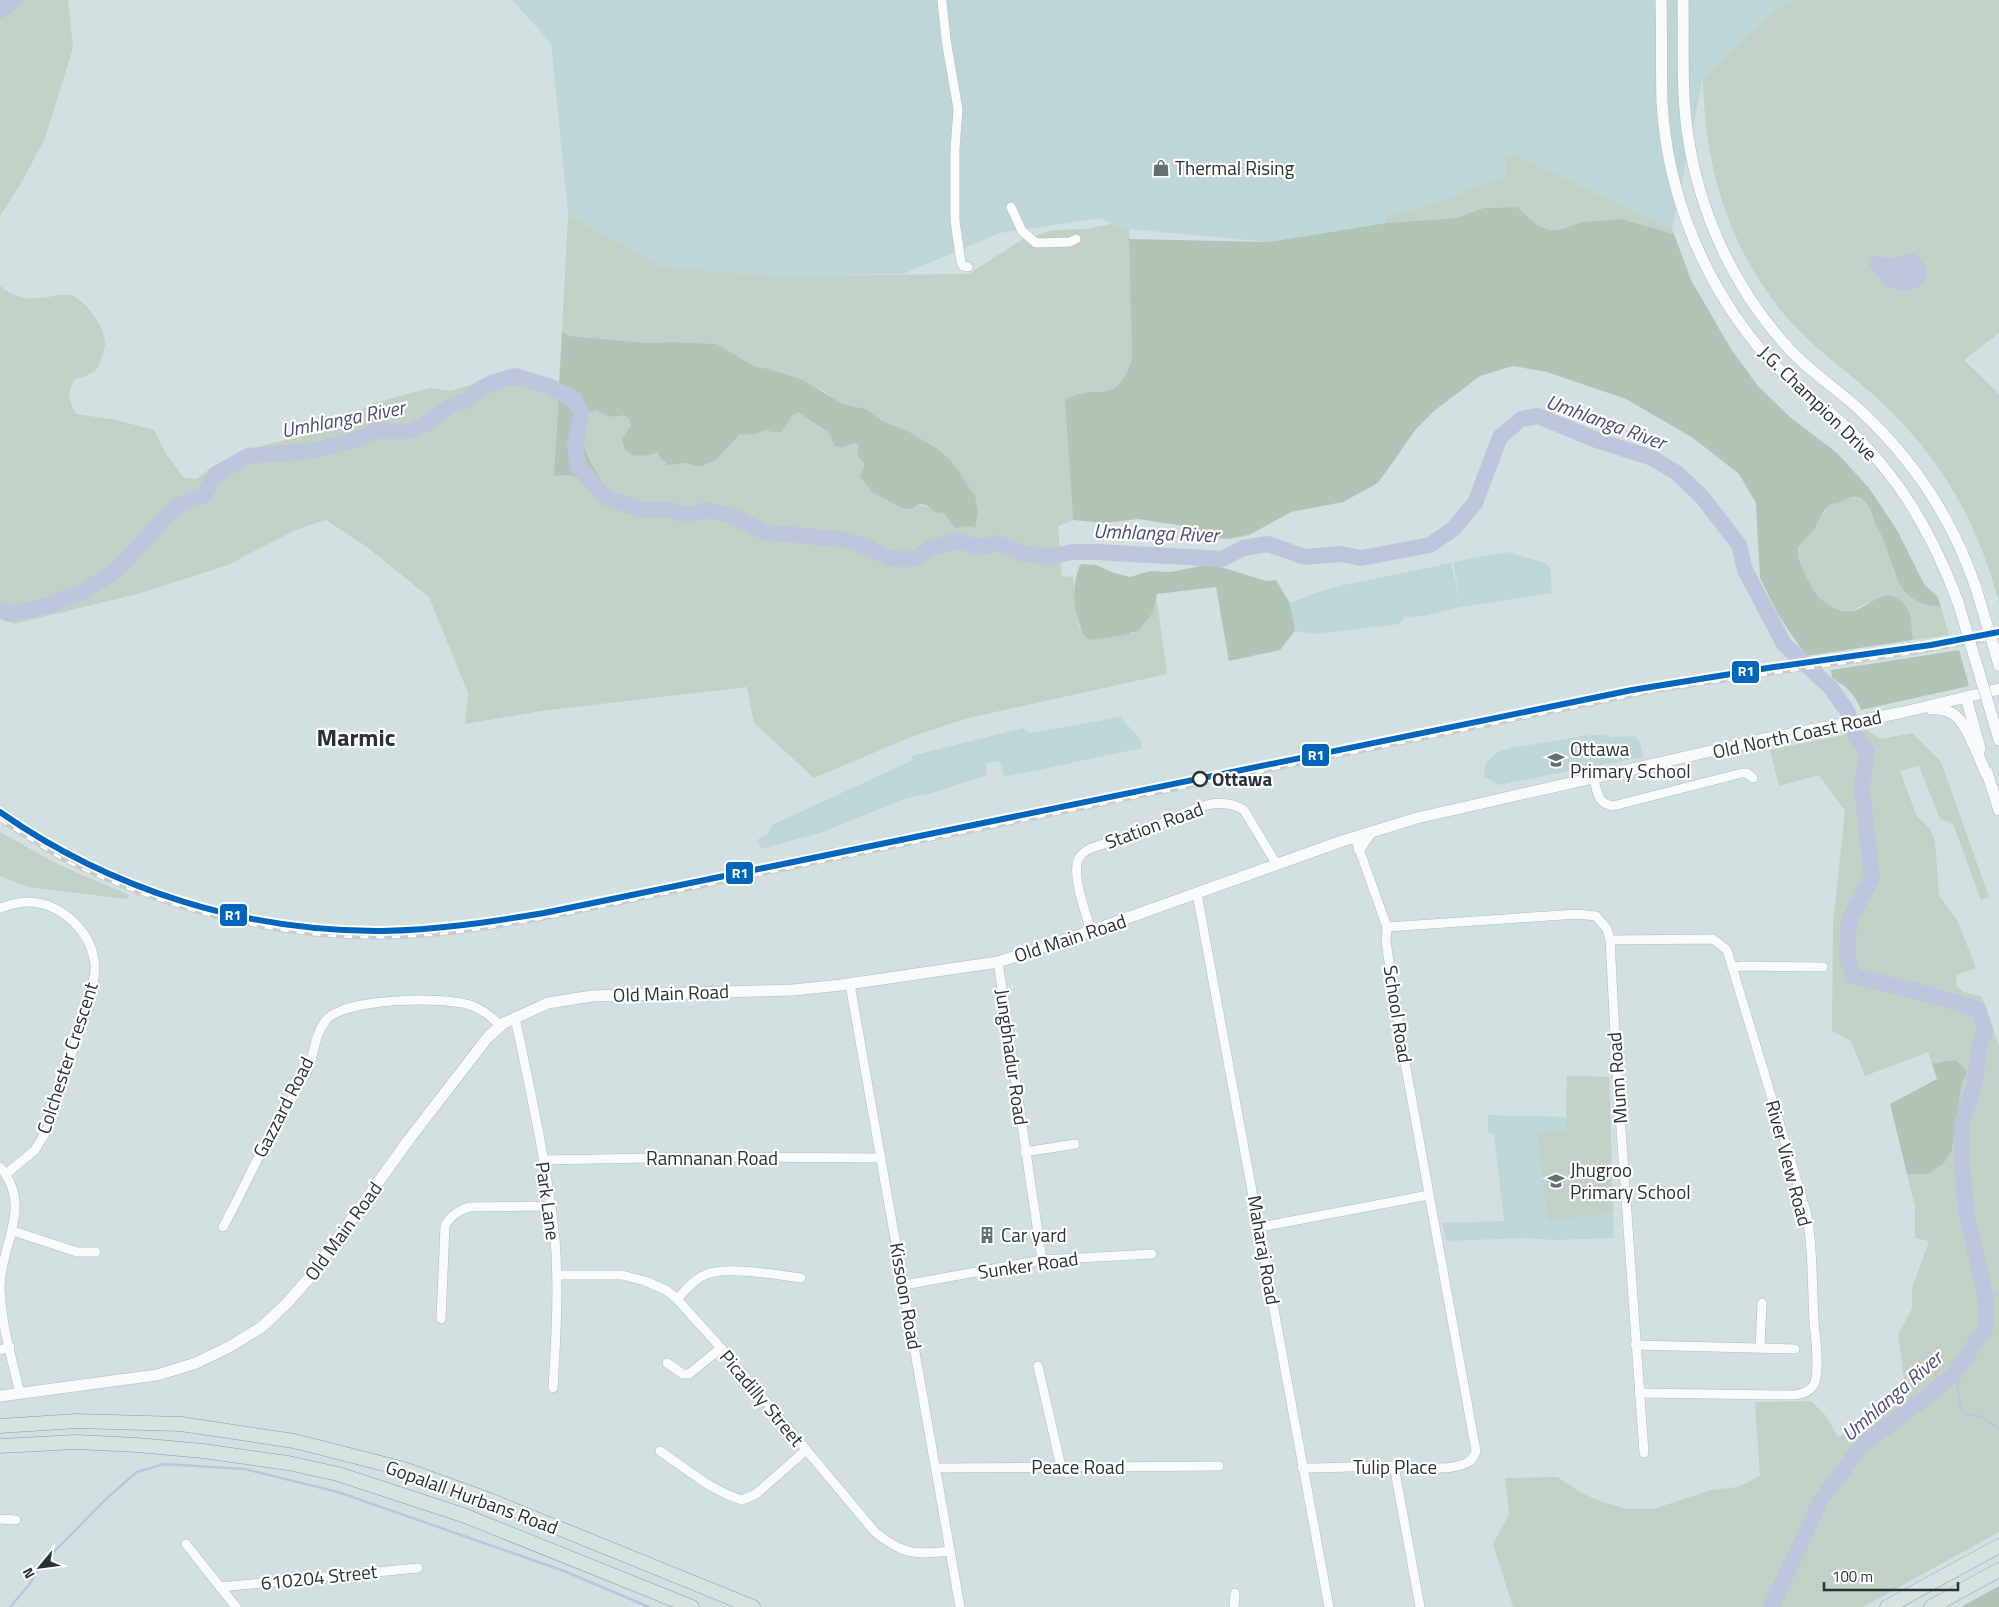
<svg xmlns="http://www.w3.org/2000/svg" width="1999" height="1607" font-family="'Titillium Web',sans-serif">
<rect width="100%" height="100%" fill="#d3e0e2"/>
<!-- built -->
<g fill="#bfd6d9">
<path d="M512 0H1796L1777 8 1703 78 1672 229 1516 155H1507L1506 178 1478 184 1449 199 1386 217V223L1269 242 1129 229 1111 224 1101 218 1000 233 903 274 776 276 663 267 568 215 551 43Z"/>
<path d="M1508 552 1545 563 1550 567 1552 593 1461 607 1423 616 1404 617 1400 624 1313 634 1295 631 1290 603 1316 593 1344 585 1451 563 1460 600 1453 562Z"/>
<path d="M1120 717 1140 738 1142 748 1004 777 1000 761 986 764 987 775 932 793 904 799 823 832 761 849 758 839 767 835 772 825 913 760 911 756 1023 728 1030 733Z"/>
<path d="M1591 735H1602L1611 737 1635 736 1640 742 1643 757 1498 785 1484 776 1486 762 1498 752 1510 748Z"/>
<path d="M1567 1076 1609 1077 1614 1238 1553 1240 1525 1238 1446 1241 1442 1223 1504 1221 1494 1134 1488 1133V1115L1566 1117Z"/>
</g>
<!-- green -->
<g fill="#c1d1c5" fill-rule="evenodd">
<path d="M0 0H68L73 48 45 138 24 178 0 216Z"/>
<path d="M1796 0H1999V333L1964 360 1999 394V603C1978 522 1940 456 1878 399 1846 370 1810 346 1783 313 1728 246 1704 164 1703 78L1777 8ZM1914 253 1927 269 1879 279 1875 272 1878 256 1893 258Z"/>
<path d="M1506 155H1516L1672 229 1674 234 1621 219 1581 222 1563 229 1549 230 1537 225 1517 207 1485 208 1455 218 1386 223 1385 217 1449 199 1478 184 1506 178Z"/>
<path d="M568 215 663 267 776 276 969 274 1023 239 1054 230 1086 229 1111 224 1129 229 1132 359 1127 374 1122 383 1111 391H1101L1065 401 1073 520 1058 526 1062 576 1073 577 1079 626 1093 640 1133 633 1156 602V594L1167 674 968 718 911 737 814 778 754 723 747 687 541 711 465 724 468 693 429 597 367 547 326 520 295 530 228 565 141 593 14 624 0 618V286C20 301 30 300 54 296 59 295 68 294 73 296 86 301 104 327 105 341 106 347 102 354 101 360 98 373 87 376 75 379 67 394 68 399 76 414L117 420 154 430 167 455 184 478 197 479 208 470 264 445 331 430 371 404 430 388 451 391 504 375H526L559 381 554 476 570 475 604 483C589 457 575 442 589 412L596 410C606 416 611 419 624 415L629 419 631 426 660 452 686 463 699 467 715 461 740 434 753 435 765 430 772 432H782L792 415 798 411 828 432 835 446 841 448 854 443 859 447 911 509C928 500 928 511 944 513L955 528 969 525 909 432 882 421 866 409 843 404 820 389 769 369 755 368 717 344 674 342 647 343 570 336 562 331Z"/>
<path d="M1857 497 1866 503 1869 509 1875 525 1884 540 1895 577 1930 606 1941 607 1949 635 1913 640 1910 631 1909 614 1881 597 1851 611 1839 609 1829 605 1818 597 1806 579 1798 553 1802 540 1812 532 1816 523 1829 506 1848 498Z"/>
<path d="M1867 730 1881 739 1912 733 1941 762 1989 897 1981 900 1953 824 1940 819 1919 766 1900 771 1917 817 1930 828 1935 842 1939 895 1958 922 1976 968 1957 975 1956 986 1964 992 1982 997 1999 1046V1532L1863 1607H1513L1493 1544 1509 1514 1505 1478 1557 1477 1584 1494 1602 1502 1627 1509H1653L1711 1490 1738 1487 1760 1476 1755 1402 1811 1401 1826 1416 1838 1437 1873 1421 1905 1386 1898 1334 1912 1309V1288L1929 1241 1915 1238V1207L1907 1174H1928L1944 1163 1952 1150 1962 1083 1967 1071 1939 1061 1932 1063 1928 1052 1865 1076 1851 1041 1832 1031 1833 923 1845 811 1819 775 1779 786 1770 750Z"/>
<path d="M0 832 59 865 129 895 127 899 28 887 0 876Z"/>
<path d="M1567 1076 1609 1077 1613 1213 1548 1220 1537 1132 1566 1131Z"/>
</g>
<!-- forest -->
<g fill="#b1c3b5">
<path d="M1517 207 1537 225 1549 230 1563 229 1581 222 1621 219 1674 234 1691 280 1731 349 1758 386 1790 417 1837 453 1869 488 1897 530 1924 584 1938 597 1941 607C1897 603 1897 576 1884 542 1882 534 1876 529 1874 521 1871 513 1868 500 1857 497 1852 496 1847 499 1843 501 1839 503 1836 503 1832 504 1822 509 1818 524 1812 532 1807 539 1798 542 1798 553 1799 563 1813 594 1822 600 1830 606 1839 611 1849 611 1866 611 1881 587 1898 599 1903 602 1908 609 1910 614 1912 623 1911 632 1913 640L1806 656 1779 616 1760 578 1756 503 1739 474 1693 438 1626 399 1547 372 1513 366 1480 376 1434 411 1416 429 1378 483 1343 502 1291 512 1249 535 1228 539 1215 538 1184 526 1138 519 1105 523 1073 520 1065 400C1099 381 1116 409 1132 359L1129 239 1269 242 1386 223 1455 218 1484 208Z"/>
<path d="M562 331 570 336 647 343 674 342 717 344 755 367 769 369 803 380 843 404 866 409 882 421 909 432 939 450 952 462 975 496 978 512 975 528 969 526 955 528 944 513 935 512 926 505 920 504 911 509H904L872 492 860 476 865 464 857 455 859 446 854 443 841 448 835 446 828 432 798 412 792 415 782 432H772L765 430 753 435 740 434 715 461 699 467 686 463 668 465 659 456V452C643 457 624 461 622 438L631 426 629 419 624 415C611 419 606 416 596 410L589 412C575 442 589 458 604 484L570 475 554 476Z"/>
<path d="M1083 564 1096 565 1114 573 1130 577 1150 571 1171 572 1205 565 1221 567 1266 581 1276 580 1290 603 1295 631 1280 650 1229 661 1216 587 1157 594 1153 612 1139 630 1125 635 1093 640 1086 638C1074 616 1070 589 1080 565Z"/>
<path d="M1959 650 1969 686 1861 710C1855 694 1847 687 1832 678L1831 670Z"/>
<path d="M1956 1060 1967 1071 1962 1083 1952 1150 1944 1163 1928 1174H1907L1890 1104 1937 1079 1932 1063Z"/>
<path d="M1999 1586V1607H1961Z"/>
</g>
<!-- water -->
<path fill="#bdc5dc" d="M1914 253C1918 258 1925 264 1927 270 1928 274 1926 278 1924 281 1915 294 1899 290 1886 287L1869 265 1872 258 1878 256 1893 258Z"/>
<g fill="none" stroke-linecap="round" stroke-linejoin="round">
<!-- stream -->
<g stroke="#bdc5dc" stroke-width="2.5">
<path d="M1985 1294 1999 1295"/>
<path d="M1956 1372 1960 1407 1967 1414 1982 1417 1999 1429"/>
<path d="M10 1607 29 1585 41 1565 108 1497 137 1472 164 1464 245 1469 338 1492 564 1571 649 1607"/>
</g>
<!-- river -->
<g stroke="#bdc5dc" stroke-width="16">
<path d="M0 11 14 0"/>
<path d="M0 610 9 614 49 605 84 591 117 570 175 507 204 495 216 474 248 456 310 451 352 441 375 431H411L429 422 452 405 466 401 480 389 494 382 515 376 548 386 574 399 581 413 575 445 578 466 606 498 640 509 671 510 687 516 705 510 730 515 765 532 847 540 871 549 890 559H915L929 549 959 540 977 548 997 543 1024 554 1049 557 1072 552H1096L1222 559 1243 548 1268 544 1305 557 1341 554 1361 558 1430 545 1453 529 1475 503 1500 437 1521 419 1538 416 1599 441 1652 458 1677 473 1703 498 1739 545 1745 570 1784 644 1831 688 1847 711 1855 735 1867 752 1862 788 1872 878 1849 921 1847 959 1854 976 1916 991 1978 1009 1985 1030 1979 1048 1975 1082 1962 1123V1160L1966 1211 1985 1294 1986 1327 1956 1372 1937 1389 1863 1444 1821 1500 1771 1607"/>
</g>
<!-- minor casing -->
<g stroke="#b2bcbe" stroke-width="10">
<g id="minor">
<path d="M942 0 946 40 958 109 955 149V221L961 262 963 266 968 267"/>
<path d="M1011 207 1022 231 1036 243 1070 242 1076 239"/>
<path d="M1594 778C1597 792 1597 803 1613 806L1742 773H1747L1753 778"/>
<path d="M1197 894 1329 1607"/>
<path d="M0 908C10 905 19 901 30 902 63 904 93 933 95 967 95 974 93 982 92 990L48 1128 35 1150 6 1174"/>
<path d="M1387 927 1577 914 1596 916 1607 929 1610 940 1617 1072 1644 1453"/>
<path d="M1091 931C1086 913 1072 878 1078 860 1080 855 1084 852 1089 849 1111 841 1134 835 1156 826 1184 815 1214 792 1244 810L1277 865"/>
<path d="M1610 940 1713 939 1727 950 1806 1211C1813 1246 1812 1284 1814 1320 1815 1337 1820 1366 1815 1382 1811 1393 1799 1395 1789 1395L1639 1393"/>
<path d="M998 962 1042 1260"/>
<path d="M1734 967 1742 966 1823 967"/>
<path d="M850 984 960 1607"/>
<path d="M515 1017C530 1090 547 1164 555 1239 559 1288 556 1338 553 1388"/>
<path d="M1025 1152 1075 1144"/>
<path d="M543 1160 707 1157 881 1158"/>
<path d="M0 1167C34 1207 0 1245 0 1288 1 1323 12 1359 20 1394"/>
<path d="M223 1227C239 1198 252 1168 268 1139 282 1115 298 1091 309 1066 315 1050 315 1034 326 1020 345 998 443 996 470 1005 483 1009 491 1017 501 1026"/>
<path d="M1260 1227 1429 1195"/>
<path d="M13 1231 77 1252H96"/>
<path d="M557 1275H622L645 1281 666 1290 677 1299 721 1348 875 1532C904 1555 914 1555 950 1551"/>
<path d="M904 1285 1042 1260 1152 1254"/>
<path d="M677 1299C686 1290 695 1278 707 1274 727 1266 778 1275 801 1278"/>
<path d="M441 1319 445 1226C451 1215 458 1211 469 1207L550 1206"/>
<path d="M1635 1345 1795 1349"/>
<path d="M1760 1348 1762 1303"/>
<path d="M0 1350 10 1347"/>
<path d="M667 1363 683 1374H689L721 1348"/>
<path d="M1038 1366 1061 1467"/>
<path d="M660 1451C686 1469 712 1491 742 1500L756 1494 806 1450"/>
<path d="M1394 1466 1420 1607"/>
<path d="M937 1468 1219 1466"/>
<path d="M1302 1468C1333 1468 1364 1466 1395 1466 1417 1466 1443 1472 1464 1464 1471 1462 1474 1457 1476 1451L1402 1046 1386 942 1387 927 1357 843"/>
<path d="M0 1519 16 1520"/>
<path d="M186 1544 236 1607"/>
<path d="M220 1587 418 1568"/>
<path d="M1234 1607 1235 1593"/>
</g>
</g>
<!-- tertiary casing -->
<g stroke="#b2bcbe" stroke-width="12">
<g id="tertiary">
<path d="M1661 0C1662 34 1661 68 1662 102 1667 195 1705 286 1766 356 1790 383 1819 403 1845 426 1899 475 1933 535 1958 602"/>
<path d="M1683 0C1684 45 1681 92 1688 136 1700 216 1736 292 1791 351 1813 374 1840 391 1863 413 1914 461 1952 519 1975 585"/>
<path d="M1966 697 1980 749"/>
<path d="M1931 709C1940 708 1952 711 1959 719 1971 733 1980 762 1989 779"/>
<path d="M1992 716 1999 740"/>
<path d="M1987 772 1999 810"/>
<path d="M1359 849 1371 832"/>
<path d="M0 1396 157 1375 196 1363 231 1346 263 1326 287 1303 310 1277 410 1138 488 1037 504 1023 548 1003 592 996 793 990 841 985 998 962 1091 931 1342 841 1417 818 1764 739 1904 712 1999 689"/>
</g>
</g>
<!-- primary casing -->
<g stroke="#8a9f9d" stroke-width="15">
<g id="primary">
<path d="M0 1426 76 1421 181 1424 294 1441 404 1469 487 1499 753 1607"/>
<path d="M0 1446 76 1442 137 1445 203 1451 288 1463 338 1474 463 1515 692 1607"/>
<path d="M1887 1607 1999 1546"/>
<path d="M1931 1607 1999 1570"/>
</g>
</g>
<!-- minor -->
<use href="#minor" stroke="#f8fafb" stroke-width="9"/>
<!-- tertiary -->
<use href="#tertiary" stroke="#f8fafb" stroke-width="11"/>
<!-- primary -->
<use href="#primary" stroke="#d7e3e0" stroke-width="14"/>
<!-- rail casing -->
<g stroke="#c8cccd" stroke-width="4.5">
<path id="rail" d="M0 820C25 835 48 852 74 865 179 915 298 944 415 936 464 933 512 924 561 915L1659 690 1912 653 1999 637"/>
</g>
<!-- rail -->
<use href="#rail" stroke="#fff" stroke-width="2.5" stroke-dasharray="8" stroke-linecap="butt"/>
<!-- tertiary-bridge casing -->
<g stroke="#b2bcbe" stroke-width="12" stroke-linecap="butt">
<g id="tertiary-bridge">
<path d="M1975 585 1999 665"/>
<path d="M1958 602 1992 716"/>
</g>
</g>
<!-- tertiary-bridge -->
<use href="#tertiary-bridge" stroke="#f8fafb" stroke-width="11"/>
<!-- rail-1 casing -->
<g stroke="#fff" stroke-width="10">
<path id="rail-1" d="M0 812C111 890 246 932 382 931 436 930 490 922 544 913L1632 690 1774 667 1931 645 1999 632"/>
</g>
<!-- rail-1 -->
<use href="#rail-1" stroke="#0065bd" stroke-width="6"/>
</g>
<!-- icons -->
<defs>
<g id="shop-bare" transform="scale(1.35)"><path d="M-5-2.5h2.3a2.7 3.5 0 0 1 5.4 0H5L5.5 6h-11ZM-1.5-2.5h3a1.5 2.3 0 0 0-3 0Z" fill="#646f71" stroke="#fff" stroke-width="2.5" paint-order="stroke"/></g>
<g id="school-bare" transform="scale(1.35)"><path d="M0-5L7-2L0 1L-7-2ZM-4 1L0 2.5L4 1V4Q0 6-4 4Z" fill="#646f71" stroke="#fff" stroke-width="2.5" paint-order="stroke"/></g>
<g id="building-bare" transform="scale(1.35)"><path d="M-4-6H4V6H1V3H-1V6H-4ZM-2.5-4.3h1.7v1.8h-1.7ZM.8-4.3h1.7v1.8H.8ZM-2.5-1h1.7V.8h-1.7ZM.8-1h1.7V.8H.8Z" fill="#646f71" stroke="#fff" stroke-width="2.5" paint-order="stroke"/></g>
</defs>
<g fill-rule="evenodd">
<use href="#shop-bare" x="1161" y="168"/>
<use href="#school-bare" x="1556" y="760"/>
<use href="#school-bare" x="1556" y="1181"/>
<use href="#building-bare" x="987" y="1235"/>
</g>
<!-- markers -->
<circle fill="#fff" stroke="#293234" stroke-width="2.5" cx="1200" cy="779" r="7"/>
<g text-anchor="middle" stroke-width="4.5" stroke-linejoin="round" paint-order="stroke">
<!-- poi labels -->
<g font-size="19" fill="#293234" stroke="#fff" text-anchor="start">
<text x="1175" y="175">Thermal Rising</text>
<text x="1570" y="756">Ottawa<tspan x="1570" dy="22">Primary School</tspan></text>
<text x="1570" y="1177">Jhugroo<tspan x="1570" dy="22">Primary School</tspan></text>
<text x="1001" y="1242">Car yard</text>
</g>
<!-- street labels -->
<g font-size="19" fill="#293234" stroke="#fff">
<text transform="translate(1818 403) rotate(44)" y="7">J.G. Champion Drive</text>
<text transform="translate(1797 734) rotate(-12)" y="7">Old North Coast Road</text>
<text transform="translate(1154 825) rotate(-20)" y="7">Station Road</text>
<text transform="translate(1070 938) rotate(-18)" y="7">Old Main Road</text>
<text transform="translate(671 993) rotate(-2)" y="7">Old Main Road</text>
<text transform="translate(1398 1014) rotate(81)" y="7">School Road</text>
<text transform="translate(1012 1057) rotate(82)" y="7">Jungbhadur Road</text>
<text transform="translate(67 1058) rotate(-72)" y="7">Colchester Crescent</text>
<text transform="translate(1617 1078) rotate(-94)" y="7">Munn Road</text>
<text transform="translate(283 1107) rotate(-63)" y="7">Gazzard Road</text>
<text x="712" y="1165">Ramnanan Road</text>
<text transform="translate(1789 1163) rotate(75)" y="7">River View Road</text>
<text transform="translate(548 1201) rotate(82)" y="7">Park Lane</text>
<text transform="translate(343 1231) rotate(-54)" y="7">Old Main Road</text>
<text transform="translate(1264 1250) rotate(80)" y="7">Maharaj Road</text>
<text transform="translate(1028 1265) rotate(-8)" y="7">Sunker Road</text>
<text transform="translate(906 1296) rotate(80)" y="7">Kissoon Road</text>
<text transform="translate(762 1398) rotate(50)" y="7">Picadilly Street</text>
<text x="1078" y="1474">Peace Road</text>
<text x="1395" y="1474">Tulip Place</text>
<text transform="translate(472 1497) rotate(20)" y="7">Gopalall Hurbans Road</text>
<text transform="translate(319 1577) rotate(-6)" y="7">610204 Street</text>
</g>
<!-- stop labels -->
<g font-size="19" font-weight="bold" fill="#293234" stroke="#fff" text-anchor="start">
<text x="1212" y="786">Ottawa</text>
</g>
<!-- water labels -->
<g font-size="20" font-style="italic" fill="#474e7b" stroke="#fff">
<text transform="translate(343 419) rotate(-11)" y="7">Umhlanga River</text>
<text transform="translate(1606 422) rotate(20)" y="7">Umhlanga River</text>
<text transform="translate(1156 533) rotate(2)" y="7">Umhlanga River</text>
<text transform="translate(1892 1396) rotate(-41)" y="7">Umhlanga River</text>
</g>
<!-- district labels -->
<g font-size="24" font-weight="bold" fill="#293234" stroke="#fff">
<text x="356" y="746">Marmic</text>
</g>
</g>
<g stroke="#fff" stroke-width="2">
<rect x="1731" y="660" width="29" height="24" rx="5" fill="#0065bd"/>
<rect x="1301" y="743" width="29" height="24" rx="5" fill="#0065bd"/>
<rect x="725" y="861" width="29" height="24" rx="5" fill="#0065bd"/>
<rect x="219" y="903" width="29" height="24" rx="5" fill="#0065bd"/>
</g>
<g font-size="14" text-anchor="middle" font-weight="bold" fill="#fff">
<text x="1746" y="676">R1</text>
<text x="1316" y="760">R1</text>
<text x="740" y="878">R1</text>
<text x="233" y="920">R1</text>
</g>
<!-- north arrow -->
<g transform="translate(40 1567) rotate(241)" stroke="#ffffff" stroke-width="4" paint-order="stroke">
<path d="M0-4L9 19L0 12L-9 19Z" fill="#293234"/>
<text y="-8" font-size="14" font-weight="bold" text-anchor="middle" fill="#293234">N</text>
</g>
<!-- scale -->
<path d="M1824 1582v8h134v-8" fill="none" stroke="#293234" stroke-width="2.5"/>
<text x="1832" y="1582" font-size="15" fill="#293234" stroke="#ffffff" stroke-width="4" paint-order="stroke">100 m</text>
</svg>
